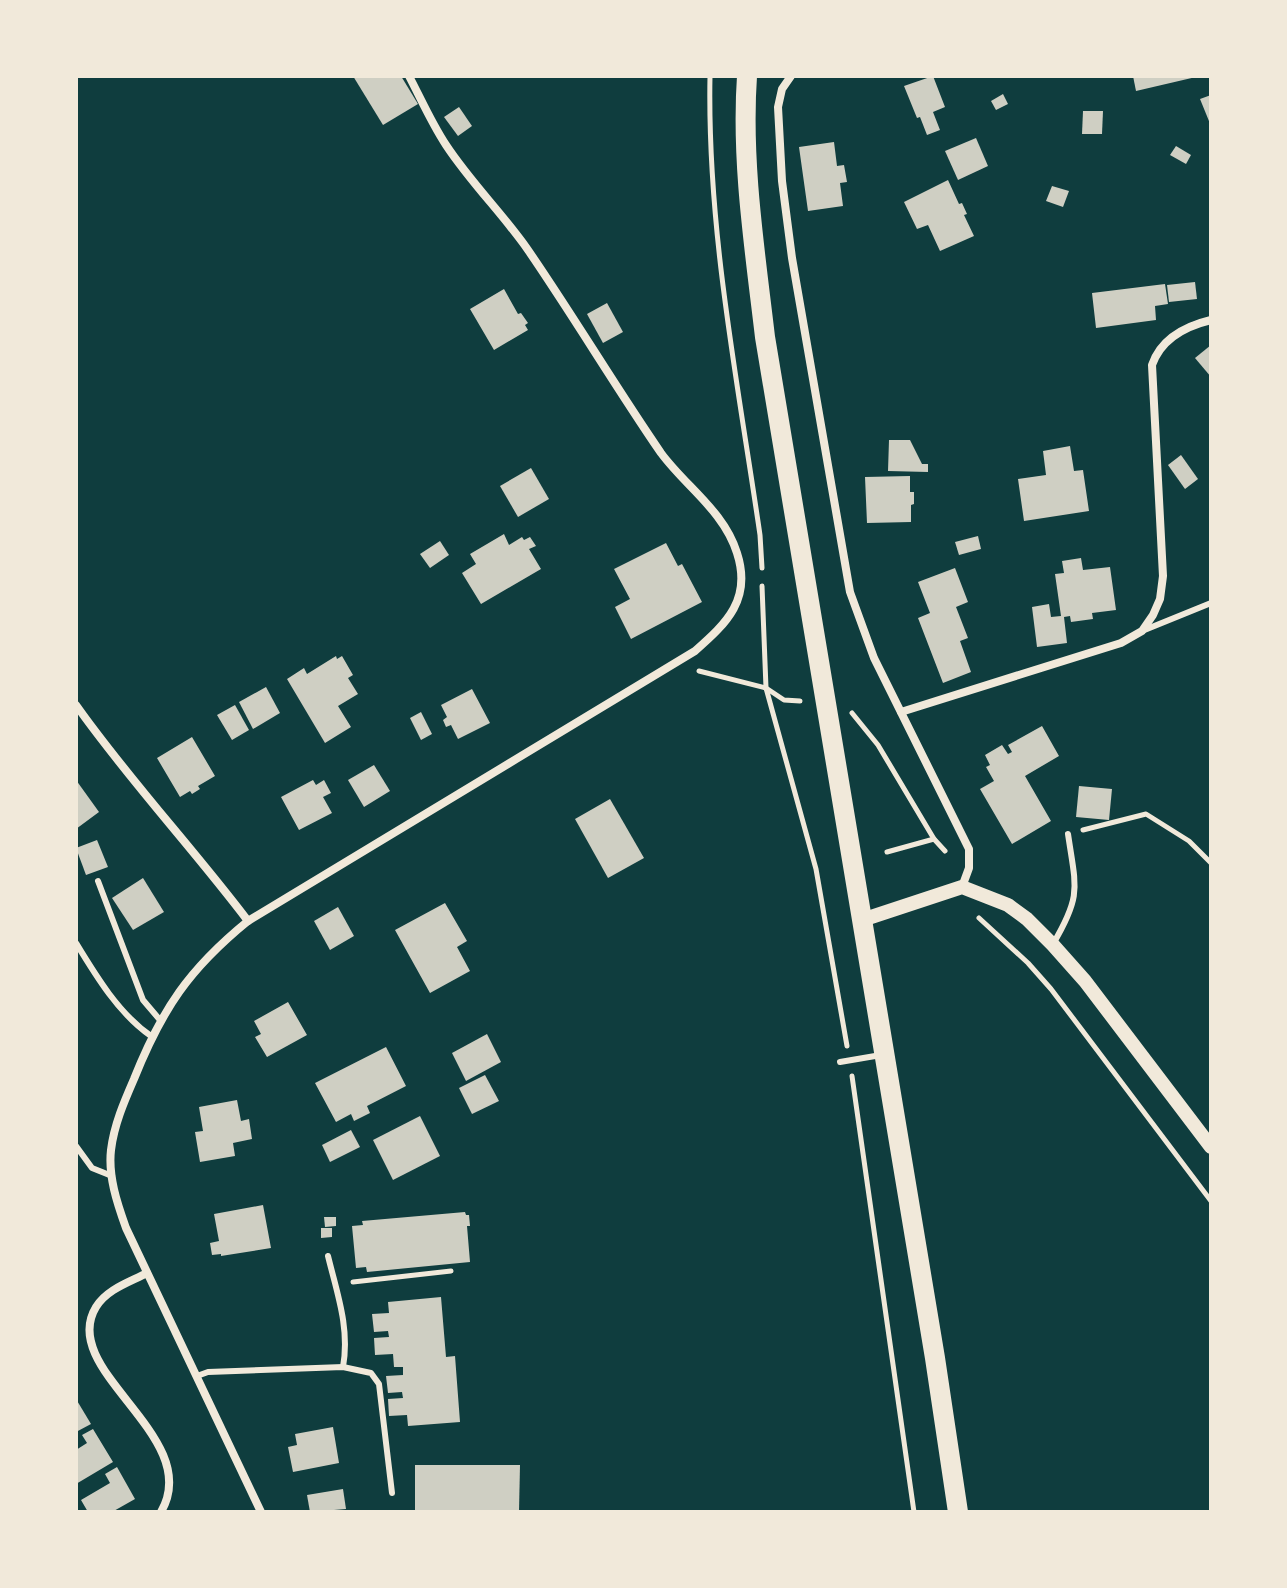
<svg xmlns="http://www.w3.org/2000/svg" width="1287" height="1588" font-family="'Open Sans',sans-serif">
<rect width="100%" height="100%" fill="#0f3d3e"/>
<!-- building -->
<g fill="#cfcfc3">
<path d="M353 76H401L418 104 383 125Z"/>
<path d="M933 76 945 107 933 112 940 130 927 135 920 117 917 118 904 86Z"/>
<path d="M1133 76H1196V77L1136 91Z"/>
<path d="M1003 94 1008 104 996 110 991 101Z"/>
<path d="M1211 95V126L1200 99Z"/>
<path d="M459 107 472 126 458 136 444 117Z"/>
<path d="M1083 111H1103L1102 134H1082Z"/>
<path d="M976 138 988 166 958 180 945 151Z"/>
<path d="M834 142 837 166 844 165 847 182 840 183 843 206 808 211 799 147Z"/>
<path d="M1176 146 1191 155 1186 164 1170 155Z"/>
<path d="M948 180 959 204 962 203 967 214 964 215 974 236 940 251 928 225 917 229 904 202Z"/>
<path d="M1052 186 1069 191 1063 207 1046 201Z"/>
<path d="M1195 282 1197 299 1169 302 1167 285Z"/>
<path d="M1165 284 1168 304 1155 306 1156 320 1096 328 1092 293Z"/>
<path d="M504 289 518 314 521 313 528 323 525 325 528 330 494 350 470 309Z"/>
<path d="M607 303 623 332 603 343 587 314Z"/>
<path d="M1211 345V377L1195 358Z"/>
<path d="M889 440H910L922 464H928V472L888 471Z"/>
<path d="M1070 446 1074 471 1083 470 1089 511 1024 521 1018 479 1046 475 1043 451Z"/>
<path d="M1181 455 1198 479 1185 489 1168 465Z"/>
<path d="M531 468 549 499 518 517 500 486Z"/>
<path d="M910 476V492H914V504L911 505V522L867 523 865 477Z"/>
<path d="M504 534 509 545 522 537 524 540 530 537 536 546 529 549 541 569 481 604 462 573 476 564 470 554Z"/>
<path d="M978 536 981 549 959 555 955 542Z"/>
<path d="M440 541 449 555 430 568 420 554Z"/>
<path d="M666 543 678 566 682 564 702 602 631 639 615 607 630 599 614 569Z"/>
<path d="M1081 558 1083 570 1110 567 1116 610 1092 613 1093 619 1071 622 1070 616 1064 617 1067 643 1037 647 1032 607 1049 604 1051 617 1061 616 1055 574 1064 573 1062 561Z"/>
<path d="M955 568 968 602 956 607 968 638 960 641 971 672 943 683 918 618 930 613 918 582Z"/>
<path d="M336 656 337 659 342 656 353 675 348 678 358 694 338 706 351 727 325 743 287 679 304 668 307 674Z"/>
<path d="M266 687 280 713 253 729 239 702Z"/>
<path d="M472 689 490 723 458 739 451 725 446 727 443 720 447 717 441 705Z"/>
<path d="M235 705 249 730 232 740 217 715Z"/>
<path d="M421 712 432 734 421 740 410 718Z"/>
<path d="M1042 726 1059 756 1025 776 1051 821 1012 844 980 789 994 781 986 767 990 765 985 755 1002 745 1008 754 1012 752 1008 745Z"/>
<path d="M192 737 215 776 198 786 200 789 192 794 190 791 180 797 157 758Z"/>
<path d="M374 765 390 791 364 807 348 780Z"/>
<path d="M76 780 99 812 76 829Z"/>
<path d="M313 780 316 785 324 780 331 793 323 797 332 813 299 830 281 797Z"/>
<path d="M1079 786 1112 789 1109 820 1076 817Z"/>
<path d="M610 799 644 858 608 878 575 819Z"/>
<path d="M97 840 108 867 86 875 76 848Z"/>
<path d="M143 878 164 912 133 930 112 898Z"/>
<path d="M445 903 467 941 457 947 470 971 430 993 395 930Z"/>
<path d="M338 907 354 936 330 950 314 921Z"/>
<path d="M288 1002 307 1035 267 1057 255 1037 261 1034 254 1021Z"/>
<path d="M487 1034 501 1062 466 1081 452 1053Z"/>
<path d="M386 1047 406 1086 367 1106 370 1113 354 1121 351 1114 336 1122 315 1083Z"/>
<path d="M485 1075 499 1101 472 1114 459 1088Z"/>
<path d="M237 1100 241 1121 249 1119 252 1139 233 1143 235 1156 200 1162 195 1132 203 1131 199 1107Z"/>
<path d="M420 1116 440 1156 393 1180 373 1140Z"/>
<path d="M351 1130 360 1147 330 1162 322 1145Z"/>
<path d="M263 1205 271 1248 221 1256V1254L212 1255 210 1243 219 1241 214 1214Z"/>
<path d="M465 1212 466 1215H469L470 1226H467L470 1262 367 1272 366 1267 356 1268 352 1226 363 1225 362 1221Z"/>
<path d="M324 1217H336V1226L325 1227Z"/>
<path d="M321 1228H332V1237L321 1238Z"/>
<path d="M441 1297 446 1357 455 1356 460 1422 408 1426 407 1415 389 1416 388 1399 403 1398 402 1392 388 1393 386 1376 403 1375V1367H394L393 1354 375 1355 374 1338 389 1337 388 1331 374 1332 372 1314 389 1313 388 1302Z"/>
<path d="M76 1399 91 1424 76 1432Z"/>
<path d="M333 1427 339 1463 293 1472 288 1447 297 1445 295 1434Z"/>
<path d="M93 1429 113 1462 76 1484V1450L87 1443 82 1435Z"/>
<path d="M415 1465H520L519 1512H415Z"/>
<path d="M117 1467 135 1499 112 1512H88L81 1500 110 1483 105 1474Z"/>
<path d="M343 1489 346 1509 310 1512 307 1495Z"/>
</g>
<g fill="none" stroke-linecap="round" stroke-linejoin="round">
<!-- path -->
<g stroke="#f1e9da" stroke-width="5">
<path d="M710 76C707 230 738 383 760 535L762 568"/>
<path d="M762 586 766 688 816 869 847 1046"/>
<path d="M699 671 766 688 784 700 800 701"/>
<path d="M852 713 878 745 934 839 945 851"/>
<path d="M1083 830 1146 814 1189 841 1211 863"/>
<path d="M887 852 934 839"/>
<path d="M979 918 1028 963 1051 989 1211 1201"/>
<path d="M852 1076 914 1512"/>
<path d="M353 1282 451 1271"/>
</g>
<!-- service -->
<g stroke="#f1e9da" stroke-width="6">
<path d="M1142 631 1211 603"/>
<path d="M98 881 143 1000 160 1020"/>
<path d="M76 943C96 976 119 1014 151 1036"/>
<path d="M1053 944C1082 895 1076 888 1068 834"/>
<path d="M840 1062 881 1055"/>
<path d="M76 1146 92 1168 112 1176"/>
<path d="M328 1256C337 1293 350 1328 343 1367"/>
<path d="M197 1376 208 1372 343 1367 371 1373 379 1384 392 1493"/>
</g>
<!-- minor -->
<g stroke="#f1e9da" stroke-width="8">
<path d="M791 76 782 89 778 107 782 181 792 258 850 592 874 658 969 849V868L962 887"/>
<path d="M76 705C129 780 192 847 248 921"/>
<path d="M901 712 1121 643 1142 631 1153 615 1160 599 1163 576 1152 365C1161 339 1186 326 1211 320"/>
<path d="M147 1273C130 1282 107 1289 96 1307 57 1371 205 1436 161 1512"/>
<path d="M261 1512 126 1228C117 1203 108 1176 111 1150 114 1125 124 1102 134 1079 162 1009 189 969 248 921L695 651C727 623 752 599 737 553 724 511 686 487 661 453 615 386 574 317 528 250 503 214 471 183 446 145 432 124 421 99 409 76"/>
</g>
<!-- tertiary -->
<path stroke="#f1e9da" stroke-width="14" d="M862 920 962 887 1008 905 1027 919 1053 945 1085 981 1211 1147"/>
<!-- primary -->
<path stroke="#f1e9da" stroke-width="20" d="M747 76C741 162 755 251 765 337L935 1358 958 1512"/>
</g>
<!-- border -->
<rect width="1287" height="1588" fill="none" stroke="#f1e9da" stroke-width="156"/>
</svg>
